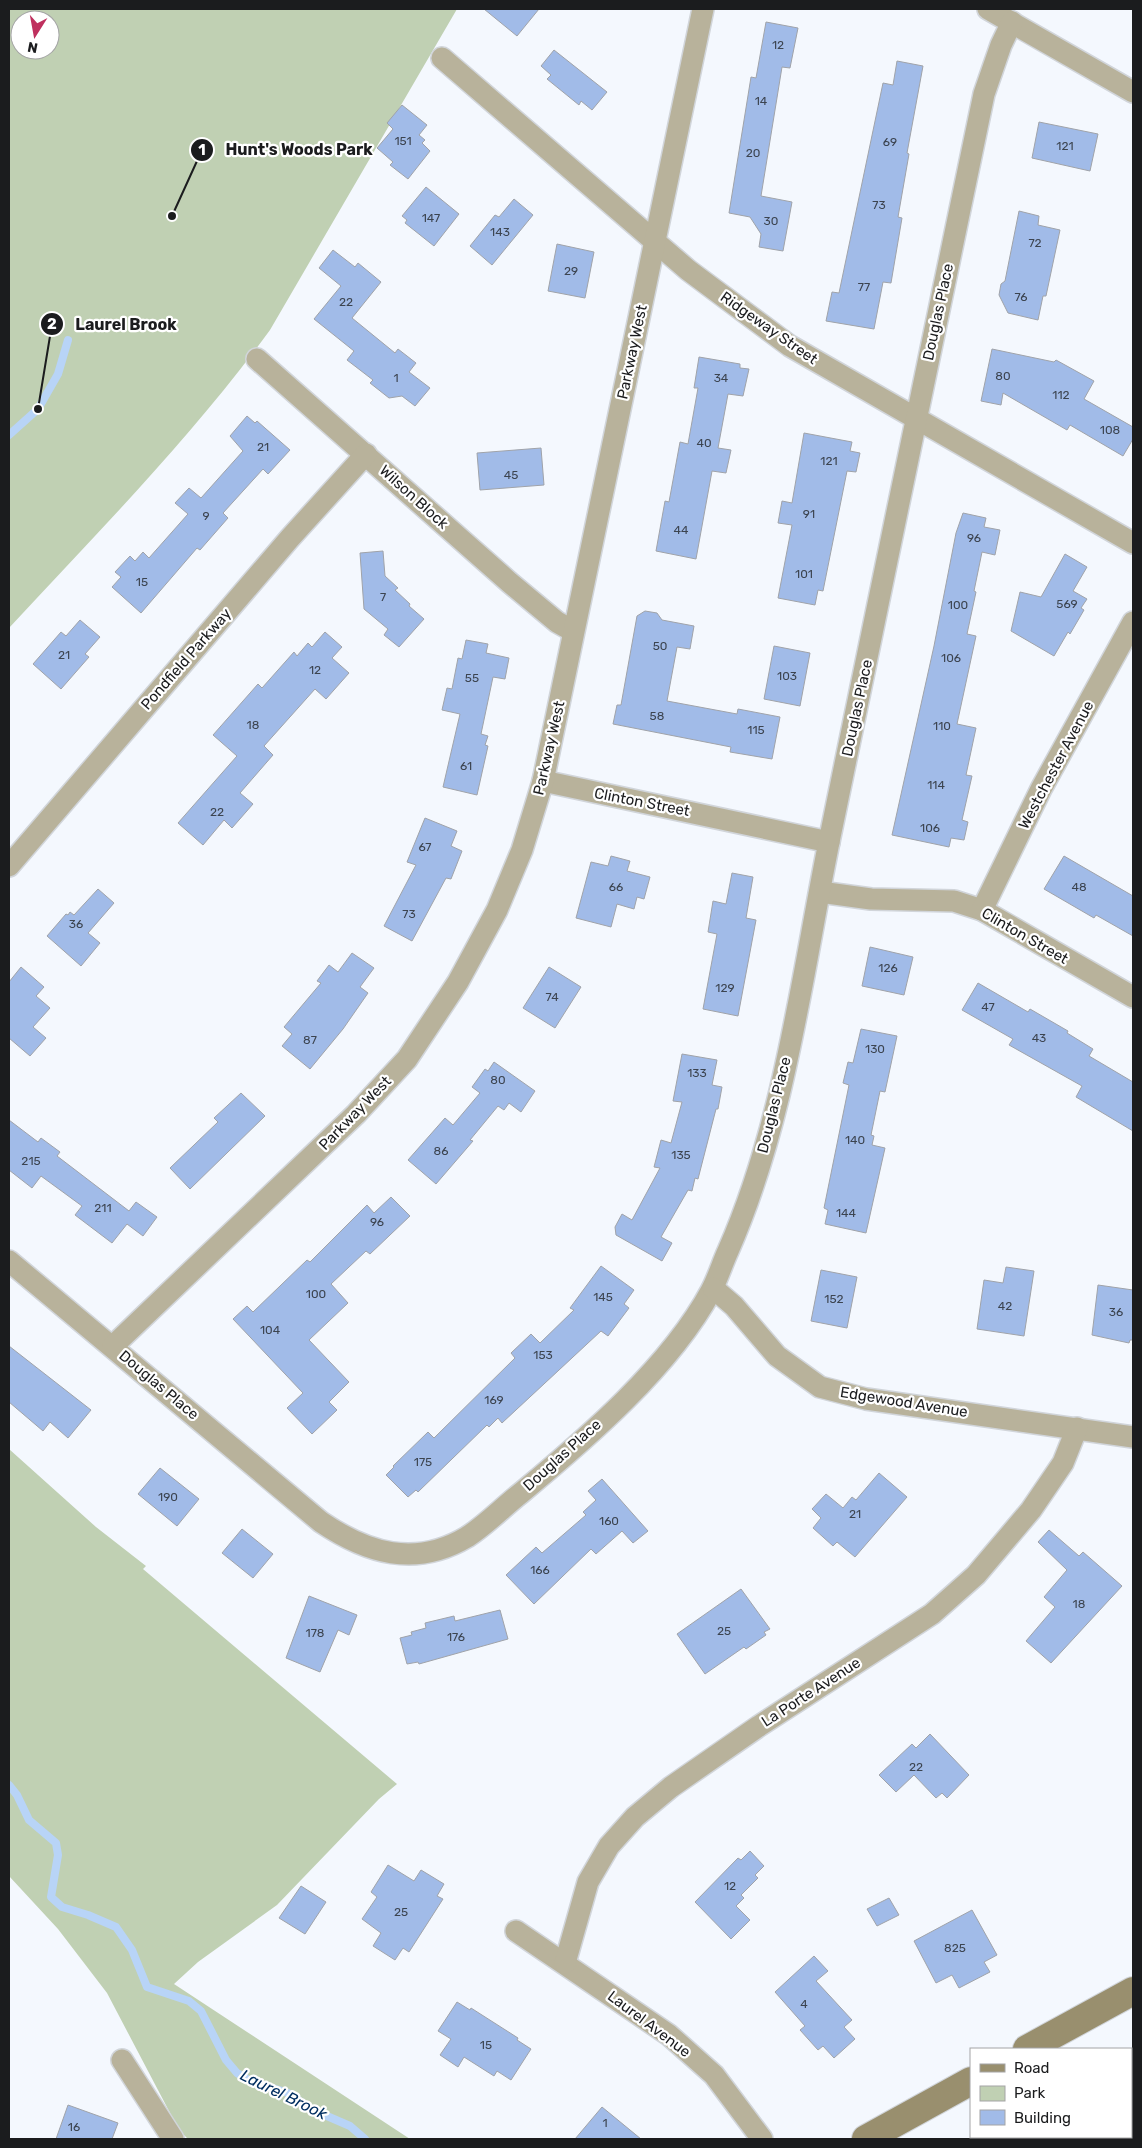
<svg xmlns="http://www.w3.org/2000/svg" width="1142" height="2148" font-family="Rubik,sans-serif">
<rect width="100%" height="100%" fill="#f4f8fe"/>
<!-- green -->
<g fill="#c0d0b3" fill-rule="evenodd">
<path d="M9 9H457L270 330C192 437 99 531 9 628ZM20 20H50V50H20Z"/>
<path d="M9 1449 96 1527 146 1566 143 1569 397 1784 379 1799 277 1905 198 1962 174 1984 410 2139H188L179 2130 107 1993 58 1929 9 1876Z"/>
</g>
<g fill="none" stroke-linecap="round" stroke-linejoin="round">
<!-- stream -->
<g stroke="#b8d4f7" stroke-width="8">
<path d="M9 435 38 409 58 374 68 340"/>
<path d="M9 1785 17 1795 29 1820 56 1843 58 1855 51 1897 62 1907 88 1915 116 1927 132 1950 147 1987 189 2001 201 2011 226 2060 237 2073 250 2081 288 2093 313 2110 350 2126 365 2139"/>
</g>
</g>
<!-- building -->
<g fill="#a1bbe8" stroke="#a0a3a9">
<path d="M484 9H539L517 36Z"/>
<path d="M766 22 798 28 790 68 782 67 761 196 792 202 783 251 759 247 761 234 750 217 729 213 751 77 756 78Z"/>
<path d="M554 50 607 92 592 110 581 101 579 105 547 79 551 75 541 66Z"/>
<path d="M897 61 923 66 907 153 909 154 898 217 902 218 891 283 883 282 874 329 826 321 832 292 839 293 883 83 893 85Z"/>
<path d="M402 105 427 125 419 135 425 140 422 143 430 151 408 179 390 165 393 162 377 148 393 129 387 123Z"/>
<path d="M1039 122 1098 134 1090 171 1032 158Z"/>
<path d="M426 187 459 214 434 246 405 223 407 220 402 216Z"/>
<path d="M514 199 533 215 492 265 470 246 495 215 499 217Z"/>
<path d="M1019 211 1039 216 1038 225 1060 230 1046 296H1043L1038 320 1008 313 999 295 1001 284 1005 281Z"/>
<path d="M557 244 594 252 585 298 548 291Z"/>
<path d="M333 250 355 267 358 263 381 282 352 318 395 353 398 349 416 363 409 372 430 388 415 406 402 396 389 398 370 383 373 380 347 360 354 351 314 319 341 286 319 268Z"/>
<path d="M992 349 1054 362 1056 360 1094 381 1084 399 1133 427V439L1123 456 1070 425 1067 430 1003 393 1001 405 981 401Z"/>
<path d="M699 357 740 364V368L749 369 743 396 728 394 718 448 731 450 726 473 712 471 696 559 656 551 665 501 669 502 680 442 688 444 698 388H694Z"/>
<path d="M247 416 255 423 257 421 290 450 268 474 263 469 223 513 228 518 200 550 197 548 141 613 112 587 121 577 115 572 130 556 135 561 143 552 149 558 188 514 175 503 189 488 201 498 243 451 230 436Z"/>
<path d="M804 433 852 442 850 451 860 453 856 472 847 471 823 591 818 590 815 605 778 598 792 525 778 523 782 501 792 503Z"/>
<path d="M541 448 544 485 480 490 477 453Z"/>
<path d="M963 513 986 518 984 527 1000 530 995 555 982 552 974 591 976 592 967 634 976 636 957 724 976 728 966 775 972 776 962 820 968 822 964 840 951 838 949 847 892 835 934 646 956 533Z"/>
<path d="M383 551 385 576 398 588 395 590 410 604 409 606 424 619 399 647 384 635 388 629 364 609 360 553Z"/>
<path d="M1065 554 1087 567 1073 591 1087 599 1081 608 1084 610 1070 634 1068 632 1054 656 1011 631 1020 592 1041 597Z"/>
<path d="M645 611 657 613 662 620 694 626 690 649 677 647 667 701 737 714 738 709 780 717 772 759 730 752 731 747 613 724 617 705H621L637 616Z"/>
<path d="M80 620 100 637 85 654 89 657 61 689 33 664 61 632 66 636Z"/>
<path d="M325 632 342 647 332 658 349 673 326 699 315 689 264 746 273 755 240 793 253 804 232 828 224 820 203 845 178 823 237 756 213 735 258 684 262 688 294 652 297 656 308 643 312 647Z"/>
<path d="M466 640 488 644 486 653 509 658 505 679 493 677 481 734 488 736 485 745 488 746 477 795 443 787 460 714 442 710 447 688 452 689 458 658 462 659Z"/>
<path d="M774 646 810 653 800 706 764 699Z"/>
<path d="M425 818 457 831 451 846 462 851 451 879 446 878 412 941 384 926 416 865 407 862Z"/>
<path d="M611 856 630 861 627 871 650 877 644 899 637 897 634 909 617 904 611 927 576 918 591 862 608 866Z"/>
<path d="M1064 856 1133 896V936L1096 915 1094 918 1044 889Z"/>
<path d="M732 873 753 877 746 918 756 920 738 1016 703 1009 717 934 708 932 713 901 726 904Z"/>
<path d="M98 889 114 903 88 933 100 943 81 966 47 936 66 914 68 915 70 912 74 915Z"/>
<path d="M870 947 913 957 904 995 862 986Z"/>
<path d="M352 953 374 968 360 987 368 993 343 1029 310 1069 282 1046 292 1034 284 1027 321 983 317 981 329 965 338 972Z"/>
<path d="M21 967 44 987 36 996 50 1008 33 1027 46 1038 30 1056 9 1038V982Z"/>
<path d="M549 967 581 987 555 1028 523 1008Z"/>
<path d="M978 983 1028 1012 1030 1009 1068 1031 1067 1033 1093 1049 1089 1056 1133 1082V1131L1076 1097 1082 1086 1009 1045 1013 1039 962 1010Z"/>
<path d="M861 1029 897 1036 885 1092 880 1091 871 1135 874 1136 872 1145 885 1148 866 1233 825 1224 828 1210 824 1208 849 1085 843 1083 848 1062 853 1063Z"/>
<path d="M682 1054 717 1060 712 1085 722 1087 718 1109H716L698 1179 695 1178 692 1191 688 1190 661 1237 672 1243 662 1261 616 1235 615 1227 622 1214 632 1220 660 1168 654 1167 661 1140 671 1143 682 1102 673 1101Z"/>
<path d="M494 1062 535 1091 521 1112 509 1103 504 1110 498 1106 470 1140 473 1141 436 1184 408 1160 445 1118 453 1125 480 1093 472 1087 485 1069 488 1071Z"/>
<path d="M241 1093 265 1116 190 1189 170 1168 218 1122 214 1118Z"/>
<path d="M9 1120 38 1142 41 1138 60 1152 57 1156 129 1211 136 1202 157 1217 143 1236 127 1224 112 1243 75 1215 82 1206 41 1176 32 1188 9 1170Z"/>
<path d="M391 1197 410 1216 370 1254 366 1251 331 1284 348 1303 309 1340 349 1382 329 1402 337 1410 312 1434 287 1408 303 1393 233 1319 247 1306 253 1312 307 1260 310 1262 367 1205 374 1213Z"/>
<path d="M601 1266 634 1290 624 1304 629 1308 608 1336 601 1331 502 1423 498 1418 489 1427 487 1425 418 1492 416 1490 408 1497 386 1475 394 1467 393 1466 428 1432 434 1438 515 1358 511 1353 531 1334 540 1343 574 1310 570 1308Z"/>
<path d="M1006 1267 1034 1271 1024 1336 977 1329 984 1280 1003 1283Z"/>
<path d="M821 1270 857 1277 847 1328 811 1321Z"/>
<path d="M1098 1285 1133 1290V1340H1130L1129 1343 1092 1335Z"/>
<path d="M9 1346 91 1410 68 1438 50 1422 43 1431 9 1402Z"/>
<path d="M160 1468 199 1499 177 1526 138 1494Z"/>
<path d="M879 1473 907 1497 855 1557 837 1542 833 1546 813 1528 821 1518 812 1509 826 1494 843 1508 852 1497 856 1500Z"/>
<path d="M602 1479 648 1531 633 1543 622 1531 596 1554 591 1549 534 1604 506 1575 536 1547 542 1553 586 1515 583 1512 596 1500 588 1491Z"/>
<path d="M242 1529 273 1554 253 1578 222 1553Z"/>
<path d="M1049 1530 1079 1556 1083 1552 1122 1586 1051 1663 1026 1641 1055 1607 1044 1597 1067 1570 1038 1542Z"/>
<path d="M741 1589 770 1629 764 1632 766 1635 746 1649 744 1647 705 1674 677 1634Z"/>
<path d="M309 1596 357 1615 349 1635 338 1630 320 1672 286 1658Z"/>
<path d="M500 1610 508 1639 419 1664 418 1662 407 1664 400 1638 412 1635 411 1632 426 1628 425 1623 454 1616 455 1621Z"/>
<path d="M930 1734 969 1775 947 1798 942 1793 936 1798 914 1775 896 1792 879 1775 912 1744 916 1748Z"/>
<path d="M750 1851 764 1866 755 1875 758 1878 741 1895 744 1898 736 1906 750 1920 731 1939 695 1902 738 1858 741 1860Z"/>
<path d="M388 1865 414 1881 421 1870 444 1884 437 1896 443 1899 409 1952 403 1948 395 1960 373 1946 381 1933 362 1919 377 1897 371 1892Z"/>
<path d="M301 1886 326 1902 305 1934 279 1918Z"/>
<path d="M889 1898 899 1915 877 1926 867 1909Z"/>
<path d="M972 1910 997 1955 984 1962 990 1972 959 1988 952 1975 936 1983 914 1941Z"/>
<path d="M814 1956 828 1971 816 1981 852 2020 844 2027 855 2039 834 2058 823 2046 818 2050 800 2030 805 2026 775 1992Z"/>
<path d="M457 2002 470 2010 471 2008 518 2038 517 2040 531 2049 511 2080 497 2071 494 2076 464 2057 458 2067 440 2055 451 2039 438 2031Z"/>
<path d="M68 2105 118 2123 112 2139H56Z"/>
<path d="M602 2107 641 2139H575Z"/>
</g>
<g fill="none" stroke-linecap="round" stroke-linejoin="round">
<!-- street casing -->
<g stroke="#d1d5da" stroke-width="24">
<g id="street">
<path d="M988 9 1133 92"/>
<path d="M442 58 688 270 790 346 1133 543"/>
<path d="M257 359 509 582 557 622 573 631"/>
<path d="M543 781 829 842"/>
<path d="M9 866 290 538 366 454"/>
<path d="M820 892 871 899 954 901 982 910 1133 997"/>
<path d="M982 910 1041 789 1133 622"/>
<path d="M9 1261 321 1522C367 1553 415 1568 467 1537 486 1525 503 1507 521 1493 587 1438 670 1367 711 1291 718 1278 722 1264 728 1251 785 1122 802 974 830 837 881 589 932 342 984 94L1001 45 1012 22"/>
<path d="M713 1288 734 1306 777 1356 820 1387 866 1399 1133 1437"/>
<path d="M113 1346 356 1114 407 1059 458 982 497 910 522 850 543 781 703 9"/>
<path d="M516 1931 669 2035 714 2075 762 2139"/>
<path d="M565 1963 588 1882 609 1846 635 1817 671 1787 759 1726 932 1614 976 1575 1031 1510 1063 1463 1077 1428"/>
<path d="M122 2060 173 2139"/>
</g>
</g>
<!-- secondary casing -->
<g stroke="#d1d5da" stroke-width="30">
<g id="secondary">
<path d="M1027 2049 1133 1991"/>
<path d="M866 2139 971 2081"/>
</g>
</g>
<!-- street -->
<use href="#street" stroke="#b8b29b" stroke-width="21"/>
<!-- secondary -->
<use href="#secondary" stroke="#998f6e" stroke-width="28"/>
</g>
<g text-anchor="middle" stroke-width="4.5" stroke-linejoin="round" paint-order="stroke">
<!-- number labels -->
<g font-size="12" fill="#3c4450">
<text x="778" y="49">12</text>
<text x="761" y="105">14</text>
<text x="403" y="145">151</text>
<text x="890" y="146">69</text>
<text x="1065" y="150">121</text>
<text x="753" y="157">20</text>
<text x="879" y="209">73</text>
<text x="431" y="222">147</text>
<text x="771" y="225">30</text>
<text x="500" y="236">143</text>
<text x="1035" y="247">72</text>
<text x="571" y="275">29</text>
<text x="864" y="291">77</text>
<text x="1021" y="301">76</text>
<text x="346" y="306">22</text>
<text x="1003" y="380">80</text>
<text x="396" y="382">1</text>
<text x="721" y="382">34</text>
<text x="1061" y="399">112</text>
<text x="1110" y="434">108</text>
<text x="704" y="447">40</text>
<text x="263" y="451">21</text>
<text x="829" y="465">121</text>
<text x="511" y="479">45</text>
<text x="809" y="518">91</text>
<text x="206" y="520">9</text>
<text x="681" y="534">44</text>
<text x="974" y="542">96</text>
<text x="804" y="578">101</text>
<text x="142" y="586">15</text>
<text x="383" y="601">7</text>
<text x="1067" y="608">569</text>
<text x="958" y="609">100</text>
<text x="660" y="650">50</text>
<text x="64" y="659">21</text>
<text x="951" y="662">106</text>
<text x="315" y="674">12</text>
<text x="787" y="680">103</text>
<text x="472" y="682">55</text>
<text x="657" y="720">58</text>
<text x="253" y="729">18</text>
<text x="942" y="730">110</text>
<text x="756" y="734">115</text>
<text x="466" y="770">61</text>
<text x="936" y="789">114</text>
<text x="217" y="816">22</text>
<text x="930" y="832">106</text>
<text x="425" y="851">67</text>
<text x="616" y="891">66</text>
<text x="1079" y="891">48</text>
<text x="409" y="918">73</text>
<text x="76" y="928">36</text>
<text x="888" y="972">126</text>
<text x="725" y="992">129</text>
<text x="552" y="1001">74</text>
<text x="988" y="1011">47</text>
<text x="1039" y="1042">43</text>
<text x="310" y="1044">87</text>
<text x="875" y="1053">130</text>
<text x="697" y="1077">133</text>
<text x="498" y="1084">80</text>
<text x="855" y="1144">140</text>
<text x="441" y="1155">86</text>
<text x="681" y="1159">135</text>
<text x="31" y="1165">215</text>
<text x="103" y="1212">211</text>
<text x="846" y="1217">144</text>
<text x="377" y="1226">96</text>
<text x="316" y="1298">100</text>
<text x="603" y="1301">145</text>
<text x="834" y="1303">152</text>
<text x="1005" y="1310">42</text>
<text x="1116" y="1316">36</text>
<text x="270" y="1334">104</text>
<text x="543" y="1359">153</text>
<text x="494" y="1404">169</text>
<text x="423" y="1466">175</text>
<text x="168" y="1501">190</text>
<text x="855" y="1518">21</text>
<text x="609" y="1525">160</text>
<text x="540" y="1574">166</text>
<text x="1079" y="1608">18</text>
<text x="724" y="1635">25</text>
<text x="315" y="1637">178</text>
<text x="456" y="1641">176</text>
<text x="916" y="1771">22</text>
<text x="730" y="1890">12</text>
<text x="401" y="1916">25</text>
<text x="955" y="1952">825</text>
<text x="804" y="2008">4</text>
<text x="486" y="2049">15</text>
<text x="605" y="2127">1</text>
<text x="74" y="2131">16</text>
</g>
<!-- street labels -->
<g font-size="15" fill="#1b1c1e" stroke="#fff">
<text transform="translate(938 312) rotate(-78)" y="5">Douglas Place</text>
<text transform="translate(769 328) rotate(35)" y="5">Ridgeway Street</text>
<text transform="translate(632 352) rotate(-78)" y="5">Parkway West</text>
<text transform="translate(414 497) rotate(42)" y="5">Wilson Block</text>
<text transform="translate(186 659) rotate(-49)" y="5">Pondfield Parkway</text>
<text transform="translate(857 708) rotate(-78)" y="5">Douglas Place</text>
<text transform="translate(549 748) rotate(-77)" y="5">Parkway West</text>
<text transform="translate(1056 765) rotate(-62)" y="5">Westchester Avenue</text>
<text transform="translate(642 802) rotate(11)" y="5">Clinton Street</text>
<text transform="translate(1025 936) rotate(30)" y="5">Clinton Street</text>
<text transform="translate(774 1105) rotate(-76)" y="5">Douglas Place</text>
<text transform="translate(355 1113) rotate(-46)" y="5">Parkway West</text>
<text transform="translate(159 1385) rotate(40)" y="5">Douglas Place</text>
<text transform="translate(904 1402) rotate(9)" y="5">Edgewood Avenue</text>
<text transform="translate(562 1455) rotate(-42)" y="5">Douglas Place</text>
<text transform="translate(811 1692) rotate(-33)" y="5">La Porte Avenue</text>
<text transform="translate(649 2024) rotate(37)" y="5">Laurel Avenue</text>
</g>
<!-- water labels -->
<g font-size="16" font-style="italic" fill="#002e60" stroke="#fff">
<text transform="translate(284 2094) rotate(26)" y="6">Laurel Brook</text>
</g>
</g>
<!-- callouts -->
<path fill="none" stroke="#1b1c1e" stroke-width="2" d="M172 216L202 150M38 409L52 324"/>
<g fill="#1b1c1e" stroke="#fff" stroke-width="2">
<circle cx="172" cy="216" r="5"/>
<circle cx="38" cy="409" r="5"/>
<circle cx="202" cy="150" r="12"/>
<circle cx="52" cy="324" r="12"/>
</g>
<g font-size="15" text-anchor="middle" font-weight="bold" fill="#fff">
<text x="202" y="155">1</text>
<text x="52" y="329">2</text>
</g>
<g font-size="16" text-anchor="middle" font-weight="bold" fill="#1b1c1e" stroke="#fff" stroke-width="4.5" stroke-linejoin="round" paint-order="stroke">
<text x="299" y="155">Hunt's Woods Park</text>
<text x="126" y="330">Laurel Brook</text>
</g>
<!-- border -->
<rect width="1142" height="2148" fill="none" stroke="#1b1c1e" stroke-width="20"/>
<!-- legend -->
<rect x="970" y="2048" width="162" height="90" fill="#ffffff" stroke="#a4a4a5"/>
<rect x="980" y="2064" width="25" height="8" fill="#998f6e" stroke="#a4a4a5"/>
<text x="1014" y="2073" font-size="15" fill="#1b1c1e">Road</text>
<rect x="980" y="2086" width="25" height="15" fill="#c0d0b3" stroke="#a4a4a5"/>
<text x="1014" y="2098" font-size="15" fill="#1b1c1e">Park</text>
<rect x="980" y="2110" width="25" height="15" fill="#a1bbe8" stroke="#a4a4a5"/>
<text x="1014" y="2123" font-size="15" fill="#1b1c1e">Building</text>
<!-- north arrow -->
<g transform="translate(35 35) rotate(191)"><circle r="24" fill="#ffffff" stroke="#a4a4a5"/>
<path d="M0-4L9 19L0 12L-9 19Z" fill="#bf305e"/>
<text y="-8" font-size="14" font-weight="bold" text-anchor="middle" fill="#1b1c1e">N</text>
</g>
</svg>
